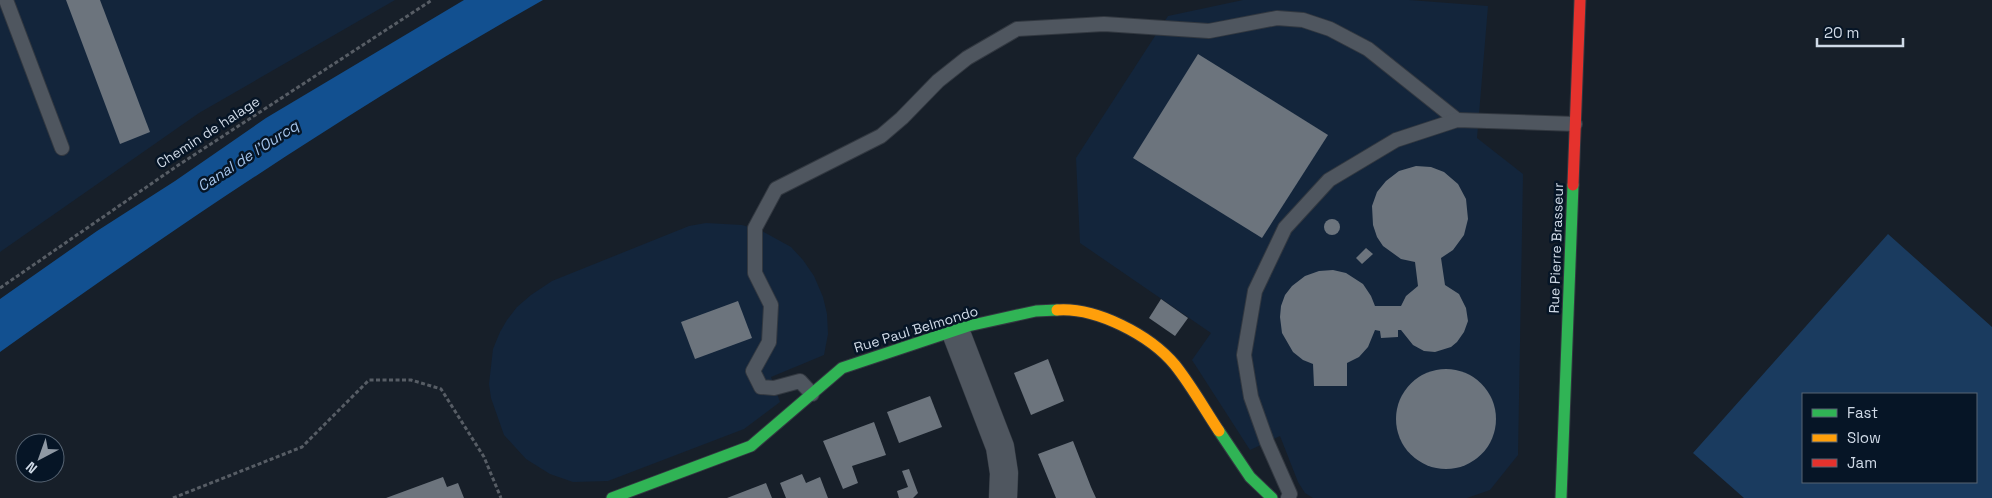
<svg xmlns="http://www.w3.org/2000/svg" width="1992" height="498" font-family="'Space Grotesk',sans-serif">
<rect width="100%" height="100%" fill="#171f29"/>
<!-- built -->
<g fill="#13253b">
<path d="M0 0H395L199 113 0 252Z"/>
<path d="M1243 0H1409L1488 6 1477 138 1523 174 1518 455 1490 490 1467 498H1313L1305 493 1298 482 1280 436 1250 450 1192 360 1211 333 1080 243 1076 158 1168 16Z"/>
<path d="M706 223 742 225 760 230 791 247 803 260 814 276 823 297 827 314 828 334 824 355 771 377 780 402 744 429 608 481 573 482 550 474 526 459 504 435 491 398 489 384 493 349 500 332 507 320 517 307 531 295 552 281 689 226Z"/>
</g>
<!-- green -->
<path fill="#1a3b5f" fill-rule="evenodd" d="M1888 234 1992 327V498H1744L1693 453ZM1803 394H1976V482H1803Z"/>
<!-- water -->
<path fill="#125090" d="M464 0H543C355 106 175 227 0 352V299L97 231 175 181 266 118Z"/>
<!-- building -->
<g fill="#6c747d">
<path d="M66 0H100L150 132 120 144Z"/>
<path d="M1198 54 1328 135 1262 238 1133 158Z"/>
<path d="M1416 166 1431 167 1444 172 1458 184 1466 199 1468 219 1464 235 1453 250 1441 258 1445 285 1459 294 1466 308 1468 321 1464 332 1457 342 1451 347 1435 352 1424 351 1413 345 1401 330H1398V337L1381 338 1380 331 1375 330 1368 347 1359 357 1347 363V386H1314L1313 364 1303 360 1293 352 1282 333 1280 317 1281 306 1285 295 1292 286 1305 276 1319 271 1333 270 1346 273 1363 284 1371 296 1375 306H1401L1406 296 1418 286 1415 262 1401 259 1383 246 1377 237 1373 225 1372 206 1377 192 1386 181 1399 171Z"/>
<circle cx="1332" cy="227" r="8"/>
<path d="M1366 248 1373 254 1362 264 1356 258Z"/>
<path d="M1161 299 1188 318 1175 336 1149 318Z"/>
<path d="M738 301 752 338 695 359 681 322Z"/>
<path d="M1048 359 1064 401 1031 415 1014 373Z"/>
<circle cx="1446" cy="419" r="50"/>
<path d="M930 396 942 427 899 443 887 412Z"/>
<path d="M874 422 886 455 852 466 858 483 843 489 823 441Z"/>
<path d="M1073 441 1091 487 1096 498H1056L1038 454Z"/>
<path d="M909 469 918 493 913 498H899L897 491 908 487 902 471Z"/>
<path d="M802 474 806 483 820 477 828 498H786L780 483Z"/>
<path d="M443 477 447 487 458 483 464 498H386Z"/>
<path d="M766 483 772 498H727Z"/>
</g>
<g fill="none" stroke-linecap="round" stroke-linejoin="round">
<!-- lane casing -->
<g stroke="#323840" stroke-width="16">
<g id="lane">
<path d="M6 0 62 148"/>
<path d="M812 394 800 381 774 388 761 387 753 371 769 342 771 305 755 273V228L776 189 881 136 902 118 938 81 967 58 1017 29 1104 24 1209 31 1277 18 1303 20 1330 29 1368 49 1457 120"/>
<path d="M1288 498 1290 494 1267 442 1251 397 1244 355 1255 291 1285 228 1329 180 1396 140 1457 120 1575 124"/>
</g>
</g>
<!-- street casing -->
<g stroke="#323840" stroke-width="29">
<path id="street" d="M955 330 1000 447 1004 473 1003 498"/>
</g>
<!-- fast casing -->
<g stroke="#323840" stroke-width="13">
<g id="fast">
<path d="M1219 431 1250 477 1272 498"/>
<path d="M612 498 751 446 842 368 968 326 1036 311 1057 310"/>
<path d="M1561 498 1573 185"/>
</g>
</g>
<!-- slow casing -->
<g stroke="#323840" stroke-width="13">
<path id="slow" d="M1057 310C1096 307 1150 335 1175 365 1191 385 1205 410 1219 431"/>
</g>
<!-- jam casing -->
<g stroke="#323840" stroke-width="13">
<path id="jam" d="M1573 185 1580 0"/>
</g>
<!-- path -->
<g stroke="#575d65" stroke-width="3" stroke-dasharray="4 2.5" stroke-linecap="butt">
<path d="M0 288 177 166 432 0"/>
<path d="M173 498 302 447 369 380H411L441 389 484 457 501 498"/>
</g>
<!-- lane -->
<use href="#lane" stroke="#4f565f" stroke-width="14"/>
<!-- street -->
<use href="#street" stroke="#4f565f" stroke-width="28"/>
<!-- fast -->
<use href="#fast" stroke="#30b455" stroke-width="11"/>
<!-- slow -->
<use href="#slow" stroke="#ff9f0a" stroke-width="11"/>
<!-- jam -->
<use href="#jam" stroke="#e5322d" stroke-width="11"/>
</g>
<g text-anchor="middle" stroke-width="5" stroke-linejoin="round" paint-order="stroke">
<!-- street labels -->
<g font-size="14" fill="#d0dae7" stroke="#061526">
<text transform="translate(208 132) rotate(-33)" y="5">Chemin de halage</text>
<text transform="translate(1556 248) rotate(-88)" y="5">Rue Pierre Brasseur</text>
<text transform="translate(916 329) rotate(-17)" y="5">Rue Paul Belmondo</text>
</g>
<!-- water labels -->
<g font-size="15" font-style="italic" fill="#a6c5eb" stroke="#061526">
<text transform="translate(248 156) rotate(-33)" y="5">Canal de l'Ourcq</text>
</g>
</g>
<!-- legend -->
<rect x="1802" y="393" width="175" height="90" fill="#061526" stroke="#576473"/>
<rect x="1812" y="409" width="25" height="8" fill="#30b455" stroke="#576473"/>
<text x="1847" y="418" font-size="15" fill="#d0dae7">Fast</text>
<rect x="1812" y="434" width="25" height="8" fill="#ff9f0a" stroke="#576473"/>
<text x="1847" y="443" font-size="15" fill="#d0dae7">Slow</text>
<rect x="1812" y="459" width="25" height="8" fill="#e5322d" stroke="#576473"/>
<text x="1847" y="468" font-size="15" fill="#d0dae7">Jam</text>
<!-- north arrow -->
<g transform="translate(40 458) rotate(221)"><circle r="24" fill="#061526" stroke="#576473"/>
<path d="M0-4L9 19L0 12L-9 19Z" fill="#8f99a4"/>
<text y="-8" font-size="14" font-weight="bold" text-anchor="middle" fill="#d0dae7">N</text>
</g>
<!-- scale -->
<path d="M1817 38v8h86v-8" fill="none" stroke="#d0dae7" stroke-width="2.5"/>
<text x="1824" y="38" font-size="15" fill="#d0dae7" stroke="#061526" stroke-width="4" paint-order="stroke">20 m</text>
</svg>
